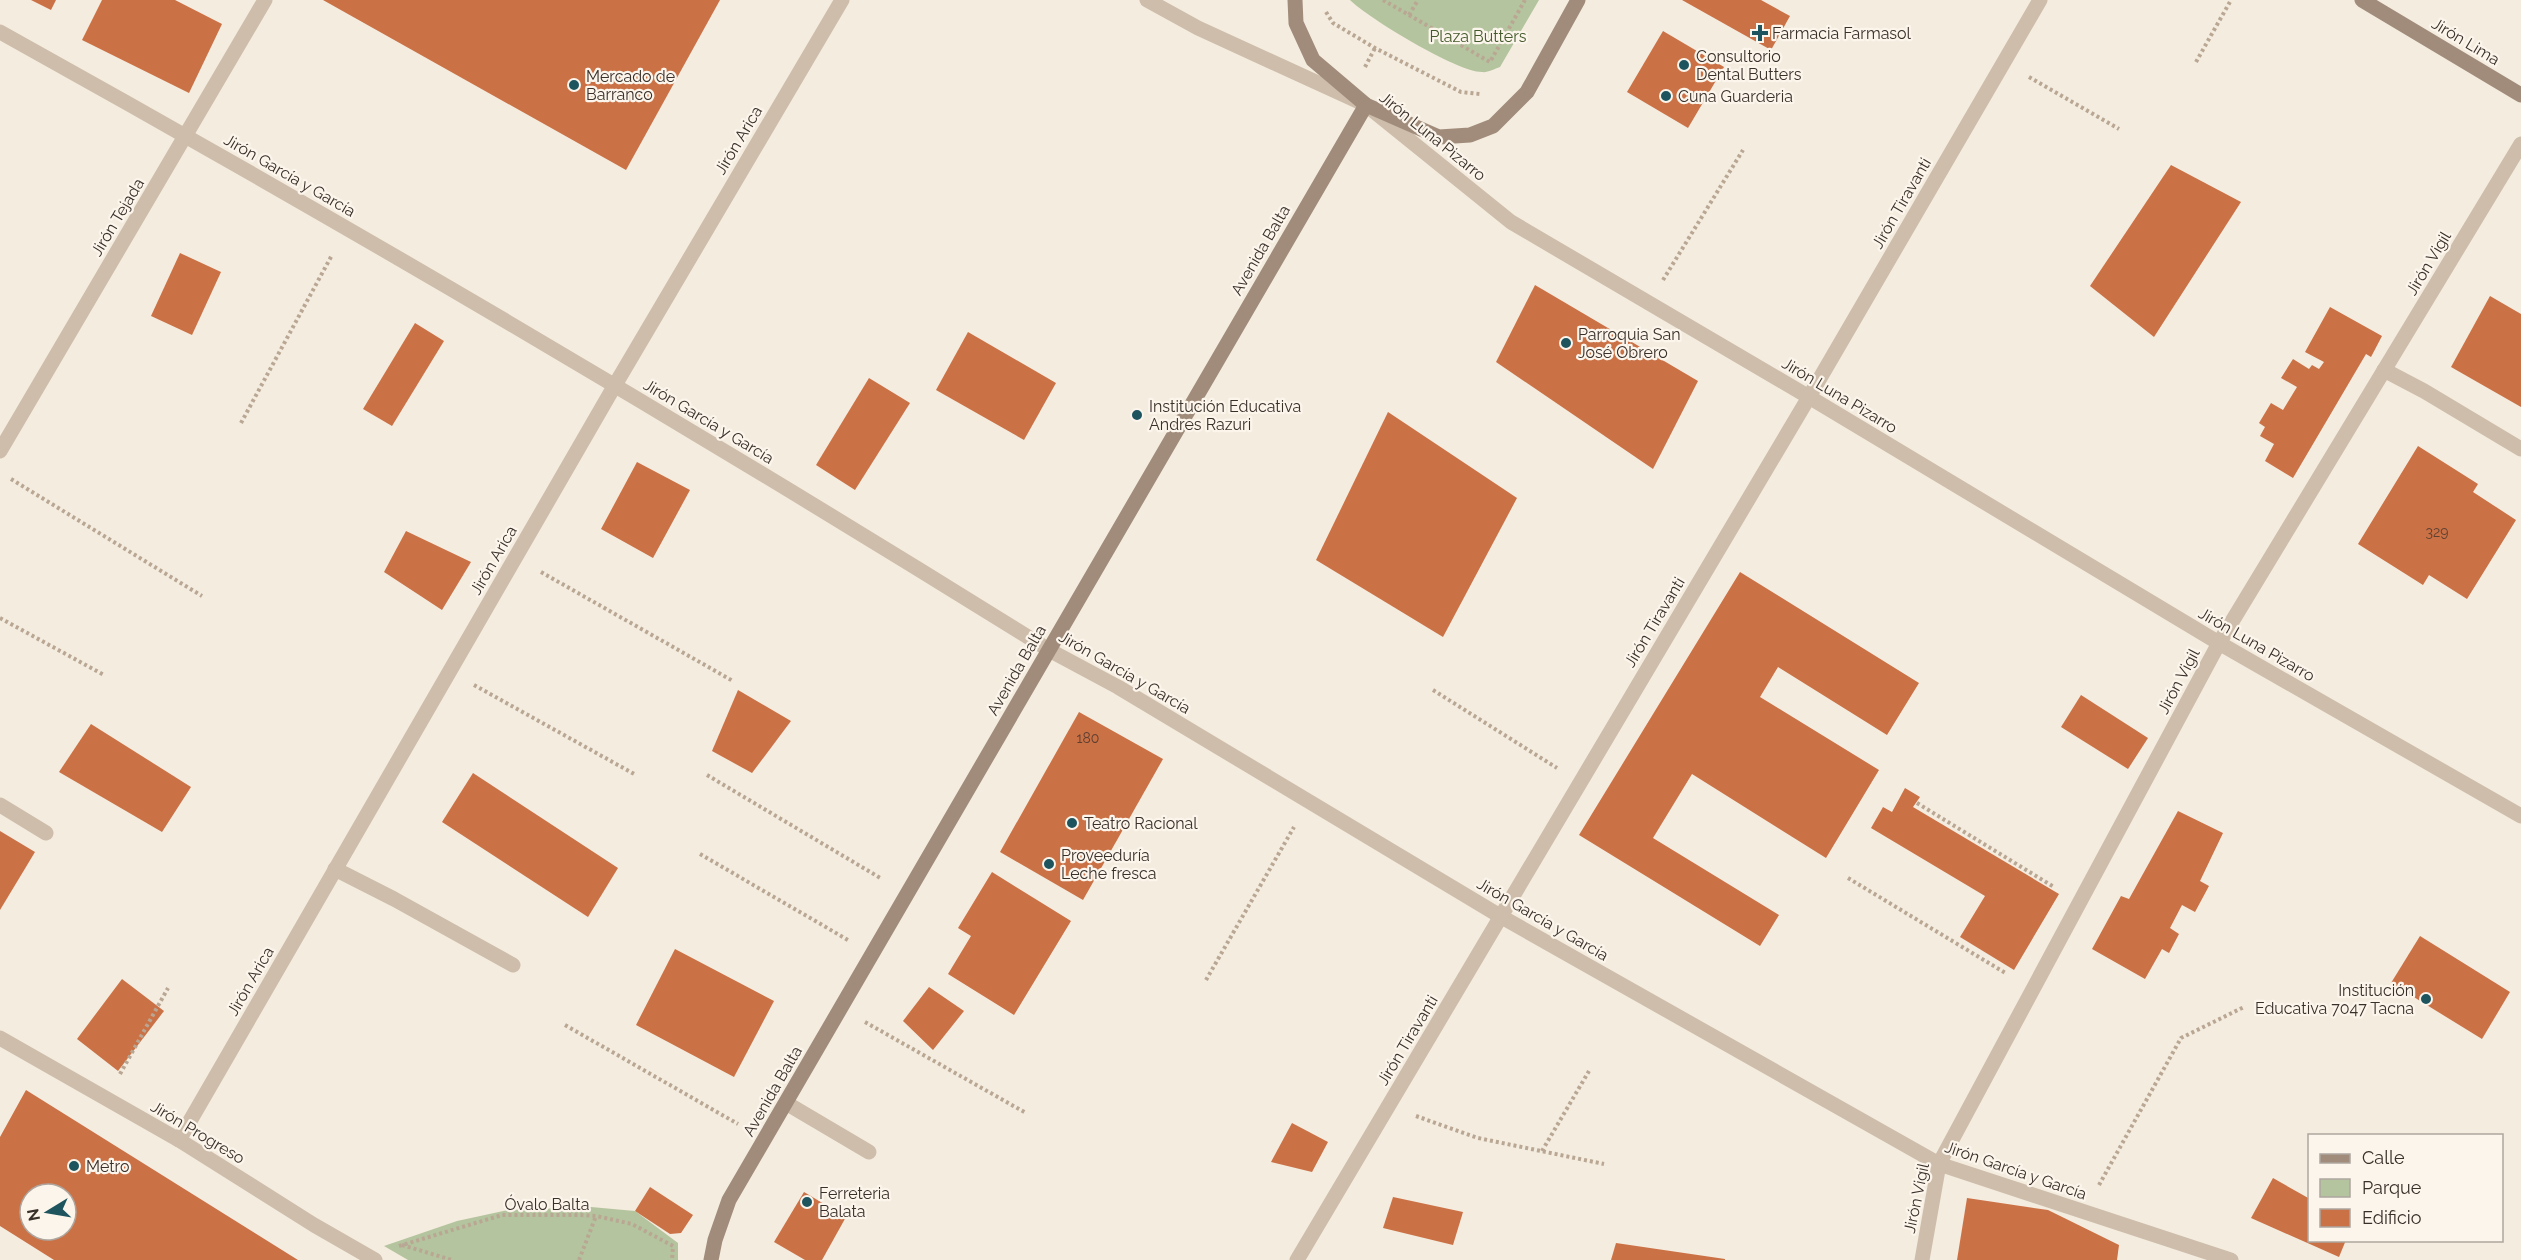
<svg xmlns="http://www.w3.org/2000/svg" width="2521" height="1260" font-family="Raleway,sans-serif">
<rect width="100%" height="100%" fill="#f4ecdf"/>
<!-- green -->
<g fill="#b4c49e">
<path d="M1350 0H1539L1500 67C1494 69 1487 73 1482 72 1457 72 1368 18 1350 0Z"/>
<path d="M591 1207 635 1211 678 1243V1260H408L384 1246 457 1221 508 1210Z"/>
</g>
<!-- building -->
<g fill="#cb7146" fill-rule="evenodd">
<path d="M31 0H56L51 10Z"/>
<path d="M102 0H175L222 24 189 93 82 40Z"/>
<path d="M323 0H720L626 170Z"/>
<path d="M1682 0H1761L1790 16 1771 50Z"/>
<path d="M1663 31 1724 67 1688 128 1627 92Z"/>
<path d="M2171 165 2241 202 2154 337 2090 286Z"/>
<path d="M180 253 221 272 192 335 151 316Z"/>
<path d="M1535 285 1698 381 1653 469 1496 362Z"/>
<path d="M2490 296 2521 314V407L2451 367Z"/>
<path d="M2330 307 2382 336 2371 357 2366 354 2293 478 2265 461 2274 444 2260 436 2265 427 2259 423 2271 403 2283 410 2297 387 2281 378 2293 359 2309 369 2312 365 2319 369 2324 362 2305 352Z"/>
<path d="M415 323 444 341 392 426 363 409Z"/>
<path d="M968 332 1056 383 1024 440 936 390Z"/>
<path d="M869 378 910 403 855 490 816 465Z"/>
<path d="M1388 412 1517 498 1443 637 1316 560Z"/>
<path d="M2418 446 2478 484 2473 492 2516 520 2467 599 2429 575 2423 585 2358 544Z"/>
<path d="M637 462 690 490 653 558 601 529Z"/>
<path d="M406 531 471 562 442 610 384 572Z"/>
<path d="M1740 572 1919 683 1887 735 1778 667 1760 697 1879 770 1826 858 1692 774 1653 838 1779 915 1760 946 1579 835Z"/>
<path d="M738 690 791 721 752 773 712 751Z"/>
<path d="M2081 695 2148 738 2128 769 2061 727Z"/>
<path d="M1079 712 1163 759 1083 900 1000 852Z"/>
<path d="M91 724 191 787 162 832 59 772Z"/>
<path d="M473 773 618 868 588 917 442 822Z"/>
<path d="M1905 788 1920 797 1913 807 2059 894 2014 970 1960 937 1985 896 1871 828 1883 807 1892 812Z"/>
<path d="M2178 811 2223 833 2200 881 2209 886 2195 912 2182 905 2170 928 2179 934 2169 953 2162 949 2145 979 2092 949 2121 896 2129 899Z"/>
<path d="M0 831 35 852 0 910Z"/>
<path d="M992 872 1071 921 1014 1015 948 974 971 936 958 928Z"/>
<path d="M2420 936 2510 992 2482 1039 2391 983Z"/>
<path d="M675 949 774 1001 734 1077 636 1025Z"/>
<path d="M122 979 164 1011 118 1071 77 1039Z"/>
<path d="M929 987 964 1011 933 1050 903 1021Z"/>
<path d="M26 1090 298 1260H54L0 1226V1137ZM30 1194H66V1230H30Z"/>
<path d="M1292 1123 1328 1142 1312 1172 1271 1162Z"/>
<path d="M2273 1178 2310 1199V1240H2346L2339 1257 2251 1218Z"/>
<path d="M650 1187 693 1215 681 1233 670 1234 635 1211Z"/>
<path d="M804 1192 846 1217 822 1260H805L774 1242Z"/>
<path d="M1393 1197 1463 1212 1453 1245 1383 1228Z"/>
<path d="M1967 1198 2048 1210 2119 1245 2117 1260H1957Z"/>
<path d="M1616 1243 1725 1259V1260H1611Z"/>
</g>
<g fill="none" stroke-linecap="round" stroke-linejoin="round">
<!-- path -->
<g stroke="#b9a794" stroke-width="4" stroke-dasharray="3 3" stroke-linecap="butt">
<path d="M1383 0 1490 62 1525 0"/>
<path d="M1326 12 1333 23 1375 48 1461 92 1480 94"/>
<path d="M1409 15 1418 0"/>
<path d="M2196 62 2231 0"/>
<path d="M1365 67 1375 48"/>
<path d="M2029 77 2119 129"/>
<path d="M1663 280 1743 150"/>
<path d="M241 423 332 255"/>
<path d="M11 479 202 596"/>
<path d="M541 572 733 681"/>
<path d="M0 618 104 675"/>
<path d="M474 685 636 775"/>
<path d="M1433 690 1557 768"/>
<path d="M707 775 882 879"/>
<path d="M1917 803 2054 887"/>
<path d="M700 854 848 940"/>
<path d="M1848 878 2007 974"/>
<path d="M1206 980 1294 827"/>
<path d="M865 1022 1026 1113"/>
<path d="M565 1025 738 1124"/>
<path d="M120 1074 168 988"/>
<path d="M1416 1116 1478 1138 1604 1164"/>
<path d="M1542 1151 1589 1071"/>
<path d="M2099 1185 2181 1038 2244 1007"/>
<path d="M402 1245 452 1260"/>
<path d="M399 1246 502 1215H580L596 1216 632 1224 673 1246 672 1260"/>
<path d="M579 1260 596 1216"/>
</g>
<!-- lane -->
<g stroke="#cdbdaa" stroke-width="15">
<path d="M2384 370 2424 391 2521 449"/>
<path d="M0 805 46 833"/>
<path d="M335 869 394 899 513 965"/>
<path d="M786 1103 869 1152"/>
</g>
<!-- street -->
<g stroke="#cdbdaa" stroke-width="15">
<path d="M1147 0 1198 28 1366 105 1511 222 1809 397 2219 643 2521 816"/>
<path d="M0 32C355 229 704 435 1049 650L1118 687 1500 916 1939 1164 2231 1260"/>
<path d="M0 451 265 0"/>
<path d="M0 1038 179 1140 314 1225 375 1260"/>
<path d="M179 1140 615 385 842 0"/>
<path d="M1297 1260 1809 397 2040 0"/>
<path d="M1922 1260 1939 1164 2219 643 2521 144"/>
</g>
<!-- secondary -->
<g stroke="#a18c7b" stroke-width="15">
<path d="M1295 0 1296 23 1313 60 1366 105 1439 137 1470 135 1493 126 1527 92 1578 0"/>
<path d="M2362 0 2521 95"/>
<path d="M711 1260 715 1240 729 1200 1366 105"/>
</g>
</g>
<!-- markers -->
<g fill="#1d545e" stroke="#fbf5ec" stroke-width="2">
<path d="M1757 24h6v6h6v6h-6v6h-6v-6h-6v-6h6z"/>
<circle cx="1684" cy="65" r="6"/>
<circle cx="574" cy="85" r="6"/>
<circle cx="1666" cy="96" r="6"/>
<circle cx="1566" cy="343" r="6"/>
<circle cx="1137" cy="415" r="6"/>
<circle cx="1072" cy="823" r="6"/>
<circle cx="1049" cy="864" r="6"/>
<circle cx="2426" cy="999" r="6"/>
<circle cx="74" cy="1166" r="6"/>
<circle cx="807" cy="1202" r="6"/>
</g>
<g text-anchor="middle" stroke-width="4.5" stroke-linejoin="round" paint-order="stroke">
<!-- number labels -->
<g font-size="14" fill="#5e4031">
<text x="2437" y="537">329</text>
<text x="1088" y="743">180</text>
</g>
<!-- poi labels -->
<g font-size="16" fill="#3a302a" stroke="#fbf5ec" text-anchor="start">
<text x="1772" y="39">Farmacia Farmasol</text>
<text x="1696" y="62">Consultorio<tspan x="1696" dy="18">Dental Butters</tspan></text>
<text x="586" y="82">Mercado de<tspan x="586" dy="18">Barranco</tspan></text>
<text x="1678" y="102">Cuna Guarderia</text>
<text x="1578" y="340">Parroquia San<tspan x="1578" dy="18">José Obrero</tspan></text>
<text x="1149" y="412">Institución Educativa<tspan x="1149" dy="18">Andres Razuri</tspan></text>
<text x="1084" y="829">Teatro Racional</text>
<text x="1061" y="861">Proveeduría<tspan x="1061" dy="18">Leche fresca</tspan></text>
<text x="2414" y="996" text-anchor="end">Institución<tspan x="2414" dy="18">Educativa 7047 Tacna</tspan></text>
<text x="86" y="1172">Metro</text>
<text x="819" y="1199">Ferreteria<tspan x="819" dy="18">Balata</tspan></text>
</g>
<!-- park labels -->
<g font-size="16" fill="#455a2c" stroke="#fbf5ec">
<text x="1478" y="42">Plaza Butters</text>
</g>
<!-- street labels -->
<g font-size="16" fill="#3a302a" stroke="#fbf5ec">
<text transform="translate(2466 41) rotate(31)" y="6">Jirón Lima</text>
<text transform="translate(1433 136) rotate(39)" y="6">Jirón Luna Pizarro</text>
<text transform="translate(738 140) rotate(-59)" y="6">Jirón Arica</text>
<text transform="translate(290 175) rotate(30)" y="6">Jirón García y García</text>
<text transform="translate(1901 203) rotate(-60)" y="6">Jirón Tiravanti</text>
<text transform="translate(117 217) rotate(-59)" y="6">Jirón Tejada</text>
<text transform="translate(1260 250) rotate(-60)" y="6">Avenida Balta</text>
<text transform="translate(2428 263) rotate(-59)" y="6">Jirón Vigil</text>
<text transform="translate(1840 395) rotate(31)" y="6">Jirón Luna Pizarro</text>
<text transform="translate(709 421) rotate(31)" y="6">Jirón García y García</text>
<text transform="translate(493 560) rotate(-60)" y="6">Jirón Arica</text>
<text transform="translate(1654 622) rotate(-59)" y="6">Jirón Tiravanti</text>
<text transform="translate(2257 644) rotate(30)" y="6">Jirón Luna Pizarro</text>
<text transform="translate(1016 670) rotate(-60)" y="6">Avenida Balta</text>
<text transform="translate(1125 672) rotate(30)" y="6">Jirón García y García</text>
<text transform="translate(2178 681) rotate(-62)" y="6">Jirón Vigil</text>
<text transform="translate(1543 919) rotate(30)" y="6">Jirón García y García</text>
<text transform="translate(250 981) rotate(-60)" y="6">Jirón Arica</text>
<text transform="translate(1407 1040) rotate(-59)" y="6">Jirón Tiravanti</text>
<text transform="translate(772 1091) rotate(-60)" y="6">Avenida Balta</text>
<text transform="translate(198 1132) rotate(31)" y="6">Jirón Progreso</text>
<text transform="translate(2016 1170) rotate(19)" y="6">Jirón García y García</text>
<text transform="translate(1916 1198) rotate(-78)" y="6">Jirón Vigil</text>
<text x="547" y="1210">Óvalo Balta</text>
</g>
</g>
<!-- legend -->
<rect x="2308" y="1134" width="195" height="108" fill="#fbf5ec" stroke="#aea69e" stroke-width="1.5"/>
<rect x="2320" y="1154" width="30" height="9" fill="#a18c7b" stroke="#aea69e" stroke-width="1.5"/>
<text x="2362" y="1164" font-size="18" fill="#3a302a">Calle</text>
<rect x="2320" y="1179" width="30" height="18" fill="#b4c49e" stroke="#aea69e" stroke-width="1.5"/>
<text x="2362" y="1194" font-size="18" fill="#3a302a">Parque</text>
<rect x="2320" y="1209" width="30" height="18" fill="#cb7146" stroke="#aea69e" stroke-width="1.5"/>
<text x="2362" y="1224" font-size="18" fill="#3a302a">Edificio</text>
<!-- north arrow -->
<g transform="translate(48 1212) rotate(259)"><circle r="28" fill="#fbf5ec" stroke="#aea69e" stroke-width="1.5"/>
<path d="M0-4.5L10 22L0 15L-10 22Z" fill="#1d545e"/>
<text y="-9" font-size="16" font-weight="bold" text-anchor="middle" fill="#3a302a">N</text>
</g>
</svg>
